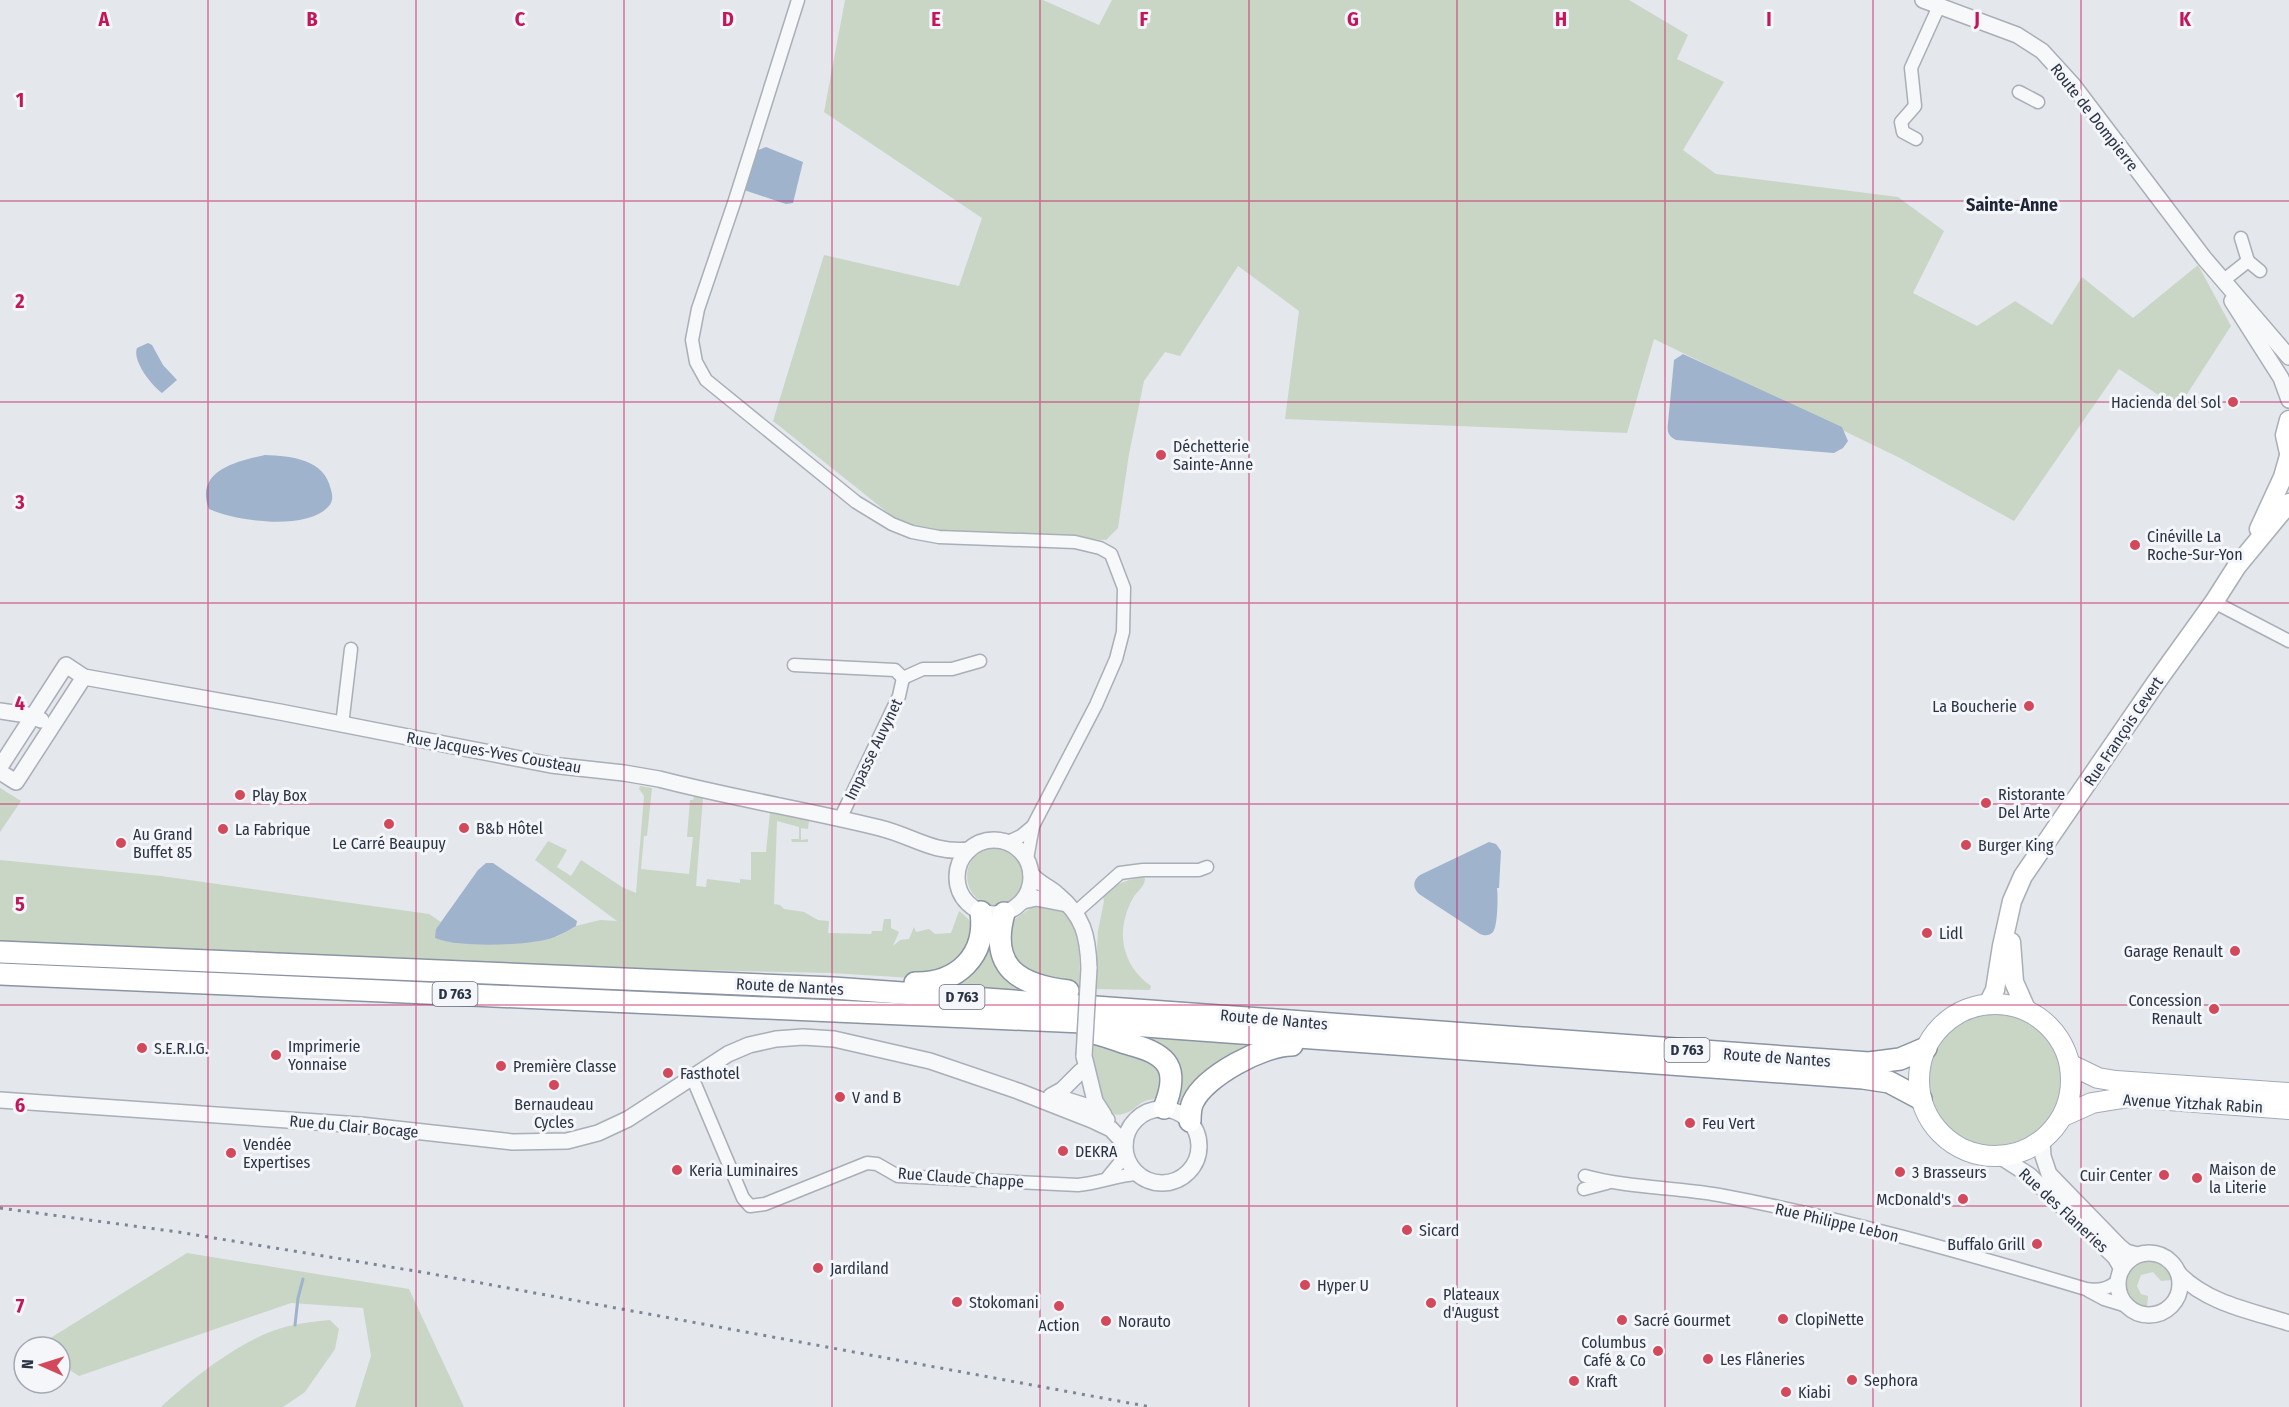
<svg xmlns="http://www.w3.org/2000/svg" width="2289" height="1407" font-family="'Fira Sans Condensed',sans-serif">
<rect width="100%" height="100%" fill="#e4e7ec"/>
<!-- green -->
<g fill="#c9d6c5">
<path d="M845 0H1043L1099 25 1112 0H1629L1688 35 1677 59 1724 82 1683 150 1716 174 1898 197 1944 231 1913 293 1977 326 2015 301 2052 325 2082 277 2133 318 2198 265 2231 326 2178 408 2119 369 2014 521 1900 458 1654 339 1627 433 1285 419 1299 311 1238 266 1180 356 1165 352 1144 381 1129 454 1118 528 1106 540 912 532 773 421 824 255 959 286 982 218 824 112Z"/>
<path d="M640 786 652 788 647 836H644L641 869 689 874 693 837H687L690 800H693L694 796 703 798 696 886 706 887 707 879 740 883V879L751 880V852H766L770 812 809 821 808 829 801 828V840L808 839V842H792L791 839H799V827L777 821 774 904 780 905 784 909 804 912 818 920 829 921 828 933 871 934 872 931H882L884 919H891V928L899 932 893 946 900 940 909 939 914 927 916 932 929 929 935 934 951 933 959 911C988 931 967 950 951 971L913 978 831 973 557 967 300 957 0 942V860L161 876 429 914 441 922 436 929 556 937 576 926 600 920 617 921 535 860 548 841 567 850 557 867 571 876 581 860 622 887 636 893 644 796 639 789Z"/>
<path d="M0 788 21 801 0 832Z"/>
<circle cx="997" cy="876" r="30"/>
<path d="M1142 877 1145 878C1145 887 1137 891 1133 898 1115 930 1121 965 1151 986L1150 990 1095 989 1098 931 1104 901 1103 897C1116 883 1124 881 1142 877Z"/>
<path d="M1035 905C1042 906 1052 906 1059 909 1083 920 1080 967 1079 989L1058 986 1013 966 1005 926Z"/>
<path d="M987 927 997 953 1064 996 962 989 943 985Z"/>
<circle cx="1996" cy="1080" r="67"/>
<path d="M1144 1034 1256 1042 1185 1105 1177 1101 1144 1041Z"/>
<path d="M1093 1037 1161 1062V1096C1155 1100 1149 1099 1143 1102 1136 1106 1132 1112 1123 1114 1092 1122 1093 1055 1093 1037Z"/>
<path d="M187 1253 409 1289 464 1407H355L371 1356 363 1308 291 1303 79 1376 60 1364V1347H36Z"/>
<path d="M2143 1261C2157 1259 2168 1266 2172 1280L2161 1281 2153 1272 2141 1275 2137 1286 2141 1294 2148 1296 2147 1307 2134 1302 2126 1288 2129 1271Z"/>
<path d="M330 1320 339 1329 335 1349 305 1392 283 1407H161C192 1378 247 1335 289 1326 302 1323 317 1321 330 1320Z"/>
</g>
<!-- water -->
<g fill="#9fb4cc">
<path d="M766 147 803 162 793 203 786 204 744 190 756 151Z"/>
<path d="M148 343 152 345 163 365 177 380 162 393C152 386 132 361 137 348Z"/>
<path d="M1683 354 1842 427 1848 441 1843 448 1834 453 1676 440C1668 436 1667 432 1668 423L1674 360Z"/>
<path d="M265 455C291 456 325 459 331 490 333 496 333 502 328 507 306 531 235 521 209 509 194 471 237 461 265 455Z"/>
<path d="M1489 842 1496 844 1501 851 1499 888H1497C1498 894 1498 926 1493 932 1489 936 1485 936 1480 934L1419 894C1413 888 1412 881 1420 875Z"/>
<path d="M486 863H493L577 921 576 926C569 930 562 934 555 937 532 946 458 948 435 938L436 929 478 870Z"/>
</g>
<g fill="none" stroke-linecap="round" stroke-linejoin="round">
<!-- stream -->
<path stroke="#9fb4cc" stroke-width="3" d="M295 1325 298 1298 303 1279"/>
<!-- minor casing -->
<g stroke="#a9aeb7" stroke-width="15">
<g id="minor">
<path d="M798 0 735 200 698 309 692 340 696 362 706 380 856 502 892 524 912 532 939 537 1075 542 1100 548 1111 554 1124 588 1123 632 1116 659 1096 705 1033 826 1027 859"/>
<path d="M2019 92 2038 102"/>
<path d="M1916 139 1903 132 1901 122 1915 106 1911 68 1939 6"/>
<path d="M2248 261 2260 271"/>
<path d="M2224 280 2248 261 2241 238"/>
<path d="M2214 602 2289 641"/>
<path d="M794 665 895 670 903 678"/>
<path d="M903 678 923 669H952L980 661"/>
<path d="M342 725 351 649"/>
<path d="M840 819 899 696 903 678"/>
<path d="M1008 842 1021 836 1033 826"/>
<path d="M1076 912 1120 873 1143 870H1199L1207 867"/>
<path d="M692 1077 743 1198 750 1206 765 1204 867 1163 877 1164 898 1176 1078 1185C1099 1183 1117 1175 1138 1174"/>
<path d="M1585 1176C1628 1188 1675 1187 1719 1195 1843 1218 1965 1253 2086 1289 2100 1291 2107 1289 2118 1281"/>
<path d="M1108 1177 1126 1155"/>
<path d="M1584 1189 1607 1183"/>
<path d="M2089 1291 2104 1299 2127 1306"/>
</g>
</g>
<!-- tertiary casing -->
<g stroke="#a9aeb7" stroke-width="18">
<g id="tertiary">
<path d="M1923 0 2017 35 2042 51 2073 85 2204 258 2289 357"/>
<path d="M2232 301 2281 378 2289 400"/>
<path d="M0 711 27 715 41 720"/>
<path d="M0 767 66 665 84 677 280 712 551 765 624 773 659 779C732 798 807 810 880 828 913 836 933 854 969 850"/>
<path d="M0 772 16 782 84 677"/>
<circle cx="994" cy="877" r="37"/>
<path d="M1031 874C1040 885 1049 886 1058 895 1083 916 1088 935 1089 968"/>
<path d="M1023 901 1036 898 1067 904"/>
<path d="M1084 1056 1095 1101 1104 1115"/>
<path d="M1051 1096 1062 1090 1081 1071"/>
<path d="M1054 1096 1092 1108 1097 1116 1107 1120"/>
<path d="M0 1100 360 1125 513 1142 567 1141 598 1133 628 1119 728 1054 749 1045 776 1039 803 1037 834 1039 930 1061 1018 1091 1092 1120 1111 1129 1125 1144"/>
<circle cx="1162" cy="1146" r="37"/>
<path d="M2042 1141 2043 1156 2049 1174 2119 1246 2126 1252 2137 1255"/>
<path d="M2001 1157 2029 1175 2115 1257 2122 1269"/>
<circle cx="2149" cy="1284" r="31"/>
<path d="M2179 1274C2207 1303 2251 1311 2289 1323"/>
</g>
</g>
<!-- secondary casing -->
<g stroke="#a9aeb7" stroke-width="21">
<g id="secondary">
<path d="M2289 420 2285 435 2289 453"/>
<path d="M2259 529 2283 477 2289 456"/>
<path d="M2011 942 2014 982 2026 1009"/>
<path d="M1988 1004 1995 990 2002 946 2012 901 2023 876 2155 684 2214 602 2237 566 2289 503"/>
</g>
</g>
<!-- primary casing -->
<g stroke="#a3abb8" stroke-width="22">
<g id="primary">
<circle cx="1995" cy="1080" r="76"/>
<path d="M2071 1065 2098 1078 2116 1081 2289 1093"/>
<path d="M2063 1116 2092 1103 2129 1097 2289 1109"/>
</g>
</g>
<!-- trunk casing -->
<g stroke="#8b94a3" stroke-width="24">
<g id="trunk">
<path d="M1004 913C989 968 1019 985 1068 991"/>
<path d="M0 952 833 988 1869 1063 1900 1059 1926 1048"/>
<path d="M0 974 1104 1023 1863 1078 1889 1082 1921 1099"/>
<path d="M915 983C957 984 987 956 981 912"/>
<path d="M1088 1032C1103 1034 1115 1040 1129 1044 1169 1054 1180 1069 1164 1108"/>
<path d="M1190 1121C1190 1114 1190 1108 1193 1102 1205 1076 1263 1045 1292 1045"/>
</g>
</g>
<!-- minor -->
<use href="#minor" stroke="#f7f8fa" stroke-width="12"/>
<!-- tertiary -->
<use href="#tertiary" stroke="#f7f8fa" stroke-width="15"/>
<!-- secondary -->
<use href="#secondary" stroke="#fff" stroke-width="18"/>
<!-- primary -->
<use href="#primary" stroke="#fff" stroke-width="20"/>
<!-- trunk -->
<use href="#trunk" stroke="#fff" stroke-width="21"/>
<!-- rail -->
<path stroke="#7d8696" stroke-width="3" stroke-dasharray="3 6" stroke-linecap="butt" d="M0 1208 178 1232 427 1273 1151 1407"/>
<!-- tertiary-bridge casing -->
<g stroke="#a9aeb7" stroke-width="18" stroke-linecap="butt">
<path id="tertiary-bridge" d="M1084 1056 1089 968"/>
</g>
<!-- tertiary-bridge -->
<use href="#tertiary-bridge" stroke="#f7f8fa" stroke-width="15"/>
</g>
<!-- grid -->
<path fill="none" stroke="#c2185b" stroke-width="1.5" stroke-opacity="0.55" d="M208 0V1407M416 0V1407M624 0V1407M832 0V1407M1040 0V1407M1249 0V1407M1457 0V1407M1665 0V1407M1873 0V1407M2081 0V1407M0 201H2289M0 402H2289M0 603H2289M0 804H2289M0 1005H2289M0 1206H2289"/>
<!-- markers -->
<g fill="#d1495b" stroke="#f4f6f9" stroke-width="2">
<circle cx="2233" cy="402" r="6"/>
<circle cx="1161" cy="455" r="6"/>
<circle cx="2135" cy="545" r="6"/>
<circle cx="2029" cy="706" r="6"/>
<circle cx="240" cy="795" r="6"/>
<circle cx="1986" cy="803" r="6"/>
<circle cx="389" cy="824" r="6"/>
<circle cx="464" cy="828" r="6"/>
<circle cx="223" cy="829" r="6"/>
<circle cx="121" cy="843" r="6"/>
<circle cx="1966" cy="845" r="6"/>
<circle cx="1927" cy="933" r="6"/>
<circle cx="2235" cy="951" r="6"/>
<circle cx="2214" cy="1009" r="6"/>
<circle cx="142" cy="1048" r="6"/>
<circle cx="276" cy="1055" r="6"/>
<circle cx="501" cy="1066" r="6"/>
<circle cx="668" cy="1073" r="6"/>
<circle cx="554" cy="1085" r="6"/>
<circle cx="840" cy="1097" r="6"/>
<circle cx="1690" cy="1123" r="6"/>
<circle cx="1063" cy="1151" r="6"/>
<circle cx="231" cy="1153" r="6"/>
<circle cx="677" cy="1170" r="6"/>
<circle cx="1900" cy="1172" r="6"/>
<circle cx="2164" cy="1175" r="6"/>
<circle cx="2197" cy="1178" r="6"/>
<circle cx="1963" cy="1199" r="6"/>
<circle cx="1407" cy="1230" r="6"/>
<circle cx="2037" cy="1244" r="6"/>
<circle cx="818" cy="1268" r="6"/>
<circle cx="1305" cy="1285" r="6"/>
<circle cx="957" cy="1302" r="6"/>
<circle cx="1431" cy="1303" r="6"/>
<circle cx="1059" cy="1306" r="6"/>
<circle cx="1783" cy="1319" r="6"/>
<circle cx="1622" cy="1320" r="6"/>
<circle cx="1106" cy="1321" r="6"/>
<circle cx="1658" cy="1351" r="6"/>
<circle cx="1708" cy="1359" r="6"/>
<circle cx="1852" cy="1380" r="6"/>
<circle cx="1574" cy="1381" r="6"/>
<circle cx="1786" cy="1392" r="6"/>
</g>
<g text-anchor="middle" stroke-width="6" stroke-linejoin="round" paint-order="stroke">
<!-- shield labels -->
<g fill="#f4f6f9" stroke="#676e7b" stroke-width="1.5">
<rect x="432.5" y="982" width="45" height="24" rx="4.5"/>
<rect x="939.5" y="985" width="45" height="24" rx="4.5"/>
<rect x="1664.5" y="1038" width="45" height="24" rx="4.5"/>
</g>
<g font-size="15" font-weight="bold" fill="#2b3445">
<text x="455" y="999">D 763</text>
<text x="962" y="1002">D 763</text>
<text x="1687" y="1055">D 763</text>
</g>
<!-- street labels -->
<g font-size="16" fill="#2b3445" stroke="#f4f6f9">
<text transform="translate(2095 117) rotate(52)" y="6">Route de Dompierre</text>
<text transform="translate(2123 731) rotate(-56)" y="6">Rue François Cevert</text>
<text transform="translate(873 749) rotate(-64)" y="6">Impasse Auvynet</text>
<text transform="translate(494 752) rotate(10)" y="6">Rue Jacques-Yves Cousteau</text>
<text transform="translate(790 986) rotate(3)" y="6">Route de Nantes</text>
<text transform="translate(1274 1019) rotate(5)" y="6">Route de Nantes</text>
<text transform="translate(1777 1057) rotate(4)" y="6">Route de Nantes</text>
<text transform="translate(2193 1103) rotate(3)" y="6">Avenue Yitzhak Rabin</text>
<text transform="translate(354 1126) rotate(5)" y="6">Rue du Clair Bocage</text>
<text transform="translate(961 1177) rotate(4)" y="6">Rue Claude Chappe</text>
<text transform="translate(2064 1210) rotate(43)" y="6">Rue des Flaneries</text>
<text transform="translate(1837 1222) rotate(13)" y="6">Rue Philippe Lebon</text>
</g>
<!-- poi labels -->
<g font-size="16" fill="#2b3445" stroke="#f4f6f9" text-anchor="start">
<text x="2221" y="408" text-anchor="end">Hacienda del Sol</text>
<text x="1173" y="452">Déchetterie<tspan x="1173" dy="18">Sainte-Anne</tspan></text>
<text x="2147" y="542">Cinéville La<tspan x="2147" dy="18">Roche-Sur-Yon</tspan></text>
<text x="2017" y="712" text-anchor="end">La Boucherie</text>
<text x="1998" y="800">Ristorante<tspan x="1998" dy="18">Del Arte</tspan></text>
<text x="252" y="801">Play Box</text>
<text x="476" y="834">B&amp;b Hôtel</text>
<text x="235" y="835">La Fabrique</text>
<text x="133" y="840">Au Grand<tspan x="133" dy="18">Buffet 85</tspan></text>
<text x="389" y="849" text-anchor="middle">Le Carré Beaupuy</text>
<text x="1978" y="851">Burger King</text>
<text x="1939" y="939">Lidl</text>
<text x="2223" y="957" text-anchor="end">Garage Renault</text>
<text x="2202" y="1006" text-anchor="end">Concession<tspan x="2202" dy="18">Renault</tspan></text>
<text x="288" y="1052">Imprimerie<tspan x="288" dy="18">Yonnaise</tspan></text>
<text x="154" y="1054">S.E.R.I.G.</text>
<text x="513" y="1072">Première Classe</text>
<text x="680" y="1079">Fasthotel</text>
<text x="852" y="1103">V and B</text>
<text x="554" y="1110" text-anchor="middle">Bernaudeau<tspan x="554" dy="18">Cycles</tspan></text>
<text x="1702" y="1129">Feu Vert</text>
<text x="243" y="1150">Vendée<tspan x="243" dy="18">Expertises</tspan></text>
<text x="1075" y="1157">DEKRA</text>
<text x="2209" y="1175">Maison de<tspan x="2209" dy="18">la Literie</tspan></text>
<text x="689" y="1176">Keria Luminaires</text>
<text x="1912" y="1178">3 Brasseurs</text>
<text x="2152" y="1181" text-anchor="end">Cuir Center</text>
<text x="1951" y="1205" text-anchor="end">McDonald's</text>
<text x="1419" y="1236">Sicard</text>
<text x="2025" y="1250" text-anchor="end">Buffalo Grill</text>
<text x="830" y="1274">Jardiland</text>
<text x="1317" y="1291">Hyper U</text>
<text x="1443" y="1300">Plateaux<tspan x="1443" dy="18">d'August</tspan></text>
<text x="969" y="1308">Stokomani</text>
<text x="1795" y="1325">ClopiNette</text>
<text x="1634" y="1326">Sacré Gourmet</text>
<text x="1118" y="1327">Norauto</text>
<text x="1059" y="1331" text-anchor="middle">Action</text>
<text x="1646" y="1348" text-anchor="end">Columbus<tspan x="1646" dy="18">Café &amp; Co</tspan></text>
<text x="1720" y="1365">Les Flâneries</text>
<text x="1864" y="1386">Sephora</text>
<text x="1586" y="1387">Kraft</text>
<text x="1798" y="1398">Kiabi</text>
</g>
<!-- neighbourhood labels -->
<g font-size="18" font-weight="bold" fill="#1d2536" stroke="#f4f6f9">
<text x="2012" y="211">Sainte-Anne</text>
</g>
</g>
<g font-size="20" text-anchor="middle" font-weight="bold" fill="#c2185b" stroke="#f4f6f9" stroke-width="6" stroke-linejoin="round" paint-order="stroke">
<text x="104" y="26">A</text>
<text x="312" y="26">B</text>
<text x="520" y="26">C</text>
<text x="728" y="26">D</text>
<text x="936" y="26">E</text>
<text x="1144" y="26">F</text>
<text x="1353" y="26">G</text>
<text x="1561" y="26">H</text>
<text x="1769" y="26">I</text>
<text x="1977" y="26">J</text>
<text x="2185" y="26">K</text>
<text x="20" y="107">1</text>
<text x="20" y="308">2</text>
<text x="20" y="509">3</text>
<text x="20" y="710">4</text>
<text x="20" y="911">5</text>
<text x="20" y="1112">6</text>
<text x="20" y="1313">7</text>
</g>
<!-- north arrow -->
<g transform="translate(42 1365) rotate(273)"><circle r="28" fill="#f4f6f9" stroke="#a4a8b1" stroke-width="1.5"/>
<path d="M0-4.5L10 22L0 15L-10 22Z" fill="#d1495b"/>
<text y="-9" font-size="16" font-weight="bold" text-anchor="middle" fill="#2b3445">N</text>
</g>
</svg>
